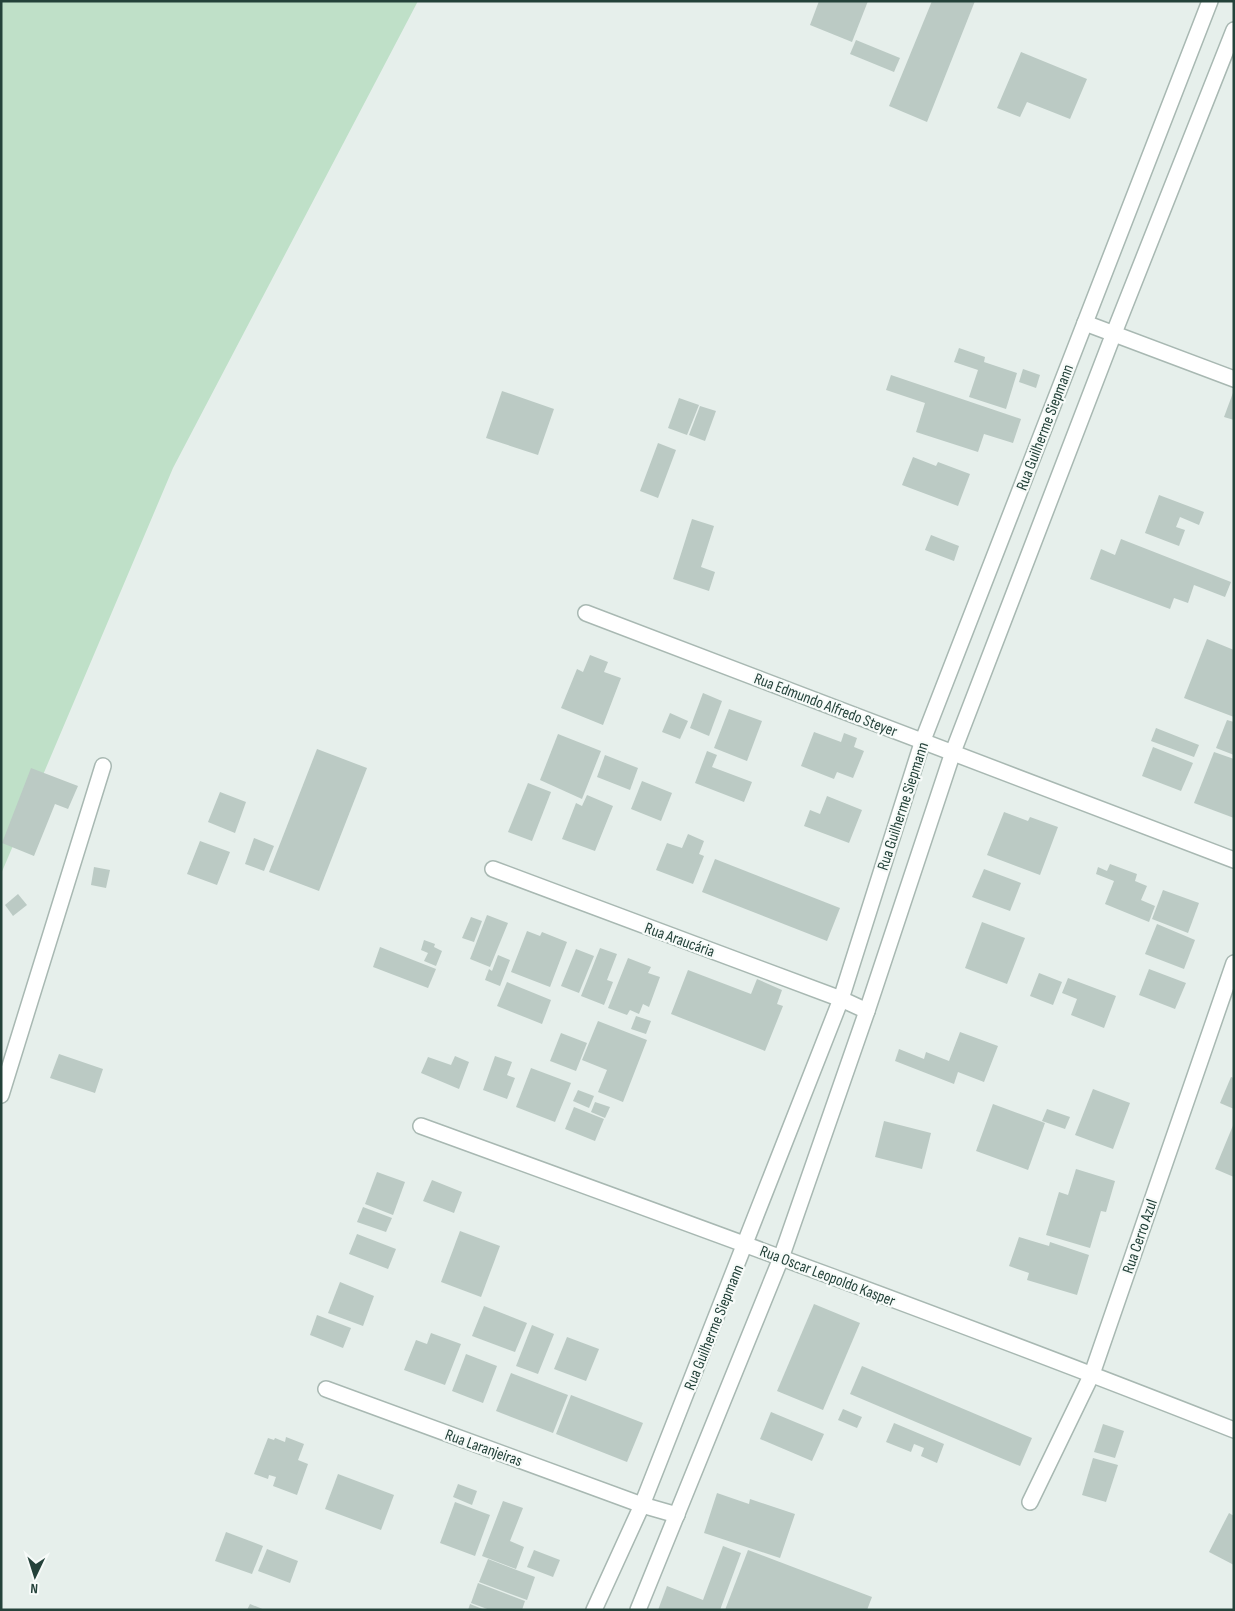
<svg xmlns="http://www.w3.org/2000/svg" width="1235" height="1611" font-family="'Sofia Sans Condensed',sans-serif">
<rect width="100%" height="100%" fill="#e6efeb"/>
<!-- green -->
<path fill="#bfe0c8" d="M1 1H418L173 468 1 874Z"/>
<!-- building -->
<g fill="#bbcac4">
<path d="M819 1H868L852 42 810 25Z"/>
<path d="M932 1H975L927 122 889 106Z"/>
<path d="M856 40 900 58 894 72 850 54Z"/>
<path d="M1021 52 1087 79 1070 119 1027 102 1020 117 997 108Z"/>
<path d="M959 348 985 357 984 362 1017 373 1006 409 969 397 978 370 954 362Z"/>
<path d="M1023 369 1040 375 1036 388 1019 382Z"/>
<path d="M891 375 1021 419 1013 443 984 434 978 452 916 432 925 403 886 390Z"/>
<path d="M1234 390V420L1224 417Z"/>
<path d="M502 391 554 409 538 455 486 438Z"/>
<path d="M679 398 699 405 687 435 668 428Z"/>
<path d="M700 406 716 411 705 441 689 435Z"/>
<path d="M658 443 676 450 658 498 640 491Z"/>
<path d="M913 457 936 466 938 462 970 474 958 506 902 485Z"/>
<path d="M1159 495 1204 512 1199 525 1180 517 1176 527 1185 530 1179 546 1145 533Z"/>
<path d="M692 519 714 526 701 567 715 572 709 591 673 579Z"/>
<path d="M931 535 959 546 954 561 925 550Z"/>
<path d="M1121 539 1231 582 1225 597 1194 585 1188 603 1174 598 1170 609 1090 579 1101 549 1115 555Z"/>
<path d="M1207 639 1234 650V717L1184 698Z"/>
<path d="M590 655 608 662 604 672 621 678 603 725 561 708 577 669 583 672Z"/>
<path d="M703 693 722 701 709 736 690 728Z"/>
<path d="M729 709 762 721 747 761 714 748Z"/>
<path d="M670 713 688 721 680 739 662 732Z"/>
<path d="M1227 720 1234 722V755L1216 748Z"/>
<path d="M1156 728 1199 745 1194 757 1151 741Z"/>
<path d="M814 732 841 742 844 733 857 738 854 747 864 751 853 778 837 772 834 779 801 766Z"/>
<path d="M558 734 601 751 582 799 540 780Z"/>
<path d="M1153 747 1193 763 1181 791 1142 776Z"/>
<path d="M317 749 367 768 319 891 269 872Z"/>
<path d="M707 751 717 755 712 767 752 782 744 802 695 783Z"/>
<path d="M1214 752 1234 759V818L1194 803Z"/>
<path d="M605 755 638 768 630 790 597 777Z"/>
<path d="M31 768 78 786 68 809 55 804 34 856 2 843Z"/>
<path d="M642 781 672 793 661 821 631 809Z"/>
<path d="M528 783 551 792 532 841 508 832Z"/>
<path d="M220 792 246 802 235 833 208 822Z"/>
<path d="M587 795 613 806 595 851 562 839 576 803 582 806Z"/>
<path d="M827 796 862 810 849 843 804 826 810 810 820 814Z"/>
<path d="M1004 812 1028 821 1030 817 1058 827 1040 875 987 855Z"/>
<path d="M688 834 704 841 699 854 704 856 693 884 656 870 667 843 682 848Z"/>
<path d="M254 838 274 846 264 871 245 864Z"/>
<path d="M200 841 230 852 217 885 187 874Z"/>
<path d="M715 859 840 908 827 941 702 892Z"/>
<path d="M1110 864 1137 874 1135 881 1147 886 1141 900 1155 906 1149 922 1105 904 1114 881 1096 874 1098 867 1107 871Z"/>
<path d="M94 867 110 870 106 888 91 885Z"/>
<path d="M984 869 1021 883 1010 911 972 897Z"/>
<path d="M1163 890 1199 903 1188 933 1152 919Z"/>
<path d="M18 894 27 905 13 916 5 905Z"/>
<path d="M487 915 508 923 490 967 470 959Z"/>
<path d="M471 917 482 921 474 942 462 938Z"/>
<path d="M982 922 1025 938 1007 984 965 968Z"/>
<path d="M1157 924 1195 940 1184 969 1145 954Z"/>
<path d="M527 931 540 936 542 932 567 942 550 987 511 972Z"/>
<path d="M424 940 435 944 434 947 442 951 436 966 424 961 428 953 421 950Z"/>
<path d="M380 947 436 969 428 988 373 967Z"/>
<path d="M600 948 617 954 607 980 613 982 604 1005 581 996Z"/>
<path d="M576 949 594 956 579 993 561 986Z"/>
<path d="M498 955 510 960 500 986 485 980 489 969 492 971Z"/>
<path d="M628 958 651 967 648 973 660 977 649 1007 643 1004 639 1014 630 1010 627 1015 608 1008Z"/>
<path d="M1149 969 1186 983 1175 1009 1139 995Z"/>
<path d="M688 970 751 994 757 979 782 990 777 1004 783 1006 765 1051 671 1014Z"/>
<path d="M1039 973 1062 982 1053 1005 1030 996Z"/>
<path d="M1068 978 1116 996 1104 1028 1071 1015 1077 999 1062 993Z"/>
<path d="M507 982 551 1000 542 1024 497 1006Z"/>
<path d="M636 1016 651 1021 646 1034 631 1029Z"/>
<path d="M598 1021 647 1040 623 1102 598 1092 607 1070 582 1060Z"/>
<path d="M960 1032 998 1046 984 1082 958 1072 954 1084 895 1061 899 1049 924 1059 926 1052 949 1061Z"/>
<path d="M561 1033 587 1043 576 1071 550 1061Z"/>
<path d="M59 1054 103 1069 95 1093 50 1078Z"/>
<path d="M455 1056 469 1062 459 1089 421 1073 428 1057 451 1065Z"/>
<path d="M495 1056 512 1062 507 1075 515 1078 507 1099 483 1090Z"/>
<path d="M531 1068 571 1083 555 1122 516 1107Z"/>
<path d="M1231 1077 1234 1078V1109L1220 1103Z"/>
<path d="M1093 1089 1130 1103 1113 1149 1075 1135Z"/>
<path d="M578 1090 594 1096 589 1108 573 1101Z"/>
<path d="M595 1102 610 1107 605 1118 591 1112Z"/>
<path d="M993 1104 1045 1123 1028 1170 976 1151Z"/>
<path d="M574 1107 604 1119 595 1141 565 1129Z"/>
<path d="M1047 1109 1070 1117 1065 1129 1042 1121Z"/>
<path d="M884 1121 931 1133 922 1169 875 1157Z"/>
<path d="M1234 1123V1177L1215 1169Z"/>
<path d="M1076 1169 1115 1181 1106 1212 1101 1211 1090 1248 1046 1235 1059 1192 1068 1195Z"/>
<path d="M377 1172 405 1182 393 1215 365 1204Z"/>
<path d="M432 1180 462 1192 454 1213 423 1201Z"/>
<path d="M363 1207 392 1218 386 1232 357 1222Z"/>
<path d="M460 1231 500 1246 481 1297 441 1282Z"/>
<path d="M357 1234 396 1249 388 1269 349 1254Z"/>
<path d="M1019 1237 1049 1246 1050 1242 1089 1255 1077 1295 1027 1280 1029 1273 1009 1266Z"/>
<path d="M340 1282 374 1296 363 1326 328 1313Z"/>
<path d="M814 1304 860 1323 823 1410 777 1391Z"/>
<path d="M484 1306 527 1323 515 1352 472 1336Z"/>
<path d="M317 1315 351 1328 343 1348 310 1335Z"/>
<path d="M532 1325 554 1334 538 1374 516 1366Z"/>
<path d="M431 1333 461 1344 445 1385 404 1370 416 1340 427 1344Z"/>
<path d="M567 1337 599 1349 586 1381 554 1369Z"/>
<path d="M466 1354 497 1366 483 1403 452 1391Z"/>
<path d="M862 1366 1032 1438 1020 1466 850 1394Z"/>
<path d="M511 1373 568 1395 553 1433 496 1411Z"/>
<path d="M571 1395 643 1423 627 1462 556 1434Z"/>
<path d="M843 1409 862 1417 857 1428 838 1420Z"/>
<path d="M771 1412 824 1434 812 1461 760 1439Z"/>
<path d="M894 1423 944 1444 937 1463 921 1456 924 1448 914 1444 911 1452 886 1442Z"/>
<path d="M1103 1424 1124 1431 1115 1458 1094 1452Z"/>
<path d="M286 1437 304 1444 298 1460 308 1464 297 1495 273 1486 276 1477 269 1475 268 1479 254 1474 268 1438 274 1440 275 1438 285 1442Z"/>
<path d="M1093 1458 1118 1465 1106 1502 1082 1495Z"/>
<path d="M338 1474 394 1495 381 1530 325 1509Z"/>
<path d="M458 1484 477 1491 472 1505 453 1497Z"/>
<path d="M717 1493 749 1504 750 1499 795 1514 780 1558 704 1533Z"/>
<path d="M503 1501 523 1508 510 1541 524 1547 516 1569 482 1556Z"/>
<path d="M455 1502 490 1515 475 1556 440 1543Z"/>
<path d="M1229 1513 1234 1516V1565L1209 1552Z"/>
<path d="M226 1532 263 1546 252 1574 215 1561Z"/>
<path d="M723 1546 741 1553 720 1610H658L667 1586 703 1600Z"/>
<path d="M267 1549 298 1561 290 1583 258 1571Z"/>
<path d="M534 1550 560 1560 553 1577 527 1567Z"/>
<path d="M748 1550 872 1597 867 1610H725Z"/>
<path d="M488 1559 535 1577 527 1600 479 1582Z"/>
<path d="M478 1583 525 1601 522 1610H490L471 1603Z"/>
<path d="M250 1604 265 1610H247Z"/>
<path d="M470 1604 485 1610H468Z"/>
</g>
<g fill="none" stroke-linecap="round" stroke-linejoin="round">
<!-- minor casing -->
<g stroke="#a8b8b2" stroke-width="18">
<g id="minor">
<path d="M1085 323 1234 379"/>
<path d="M586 613 1234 860"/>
<path d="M493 869 841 999 867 1011"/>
<path d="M1 1095 103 766"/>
<path d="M421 1126C693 1225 965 1324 1234 1430"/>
<path d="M326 1389 642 1505 677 1515"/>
<path d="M1030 1502 1092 1374 1234 963"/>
<path d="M594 1610 642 1505 841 999 923 740 1210 1"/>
<path d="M638 1610 781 1258 867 1011 953 752 1114 333 1234 30"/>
</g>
</g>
<!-- minor -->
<use href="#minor" stroke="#fff" stroke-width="15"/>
</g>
<g text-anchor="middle" stroke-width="4.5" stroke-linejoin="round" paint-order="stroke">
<!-- street labels -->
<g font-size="16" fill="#24423a" stroke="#f7fbf9">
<text transform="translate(1044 427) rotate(-69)" y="6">Rua Guilherme Siepmann</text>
<text transform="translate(826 704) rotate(21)" y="6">Rua Edmundo Alfredo Steyer</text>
<text transform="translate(902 806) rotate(-72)" y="6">Rua Guilherme Siepmann</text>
<text transform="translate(680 939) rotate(20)" y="6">Rua Araucária</text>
<text transform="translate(1139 1236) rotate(-71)" y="6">Rua Cerro Azul</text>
<text transform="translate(828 1275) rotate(21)" y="6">Rua Oscar Leopoldo Kasper</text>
<text transform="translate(713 1327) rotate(-68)" y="6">Rua Guilherme Siepmann</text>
<text transform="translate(484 1447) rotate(20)" y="6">Rua Laranjeiras</text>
</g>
</g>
<!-- border -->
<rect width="1235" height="1611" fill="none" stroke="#24423a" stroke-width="5"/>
<!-- north arrow -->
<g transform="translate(35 1576) rotate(184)" stroke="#f7fbf9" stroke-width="4" paint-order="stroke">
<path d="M0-4L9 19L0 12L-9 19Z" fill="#24423a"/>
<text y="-8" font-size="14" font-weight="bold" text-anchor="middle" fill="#24423a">N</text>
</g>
</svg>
